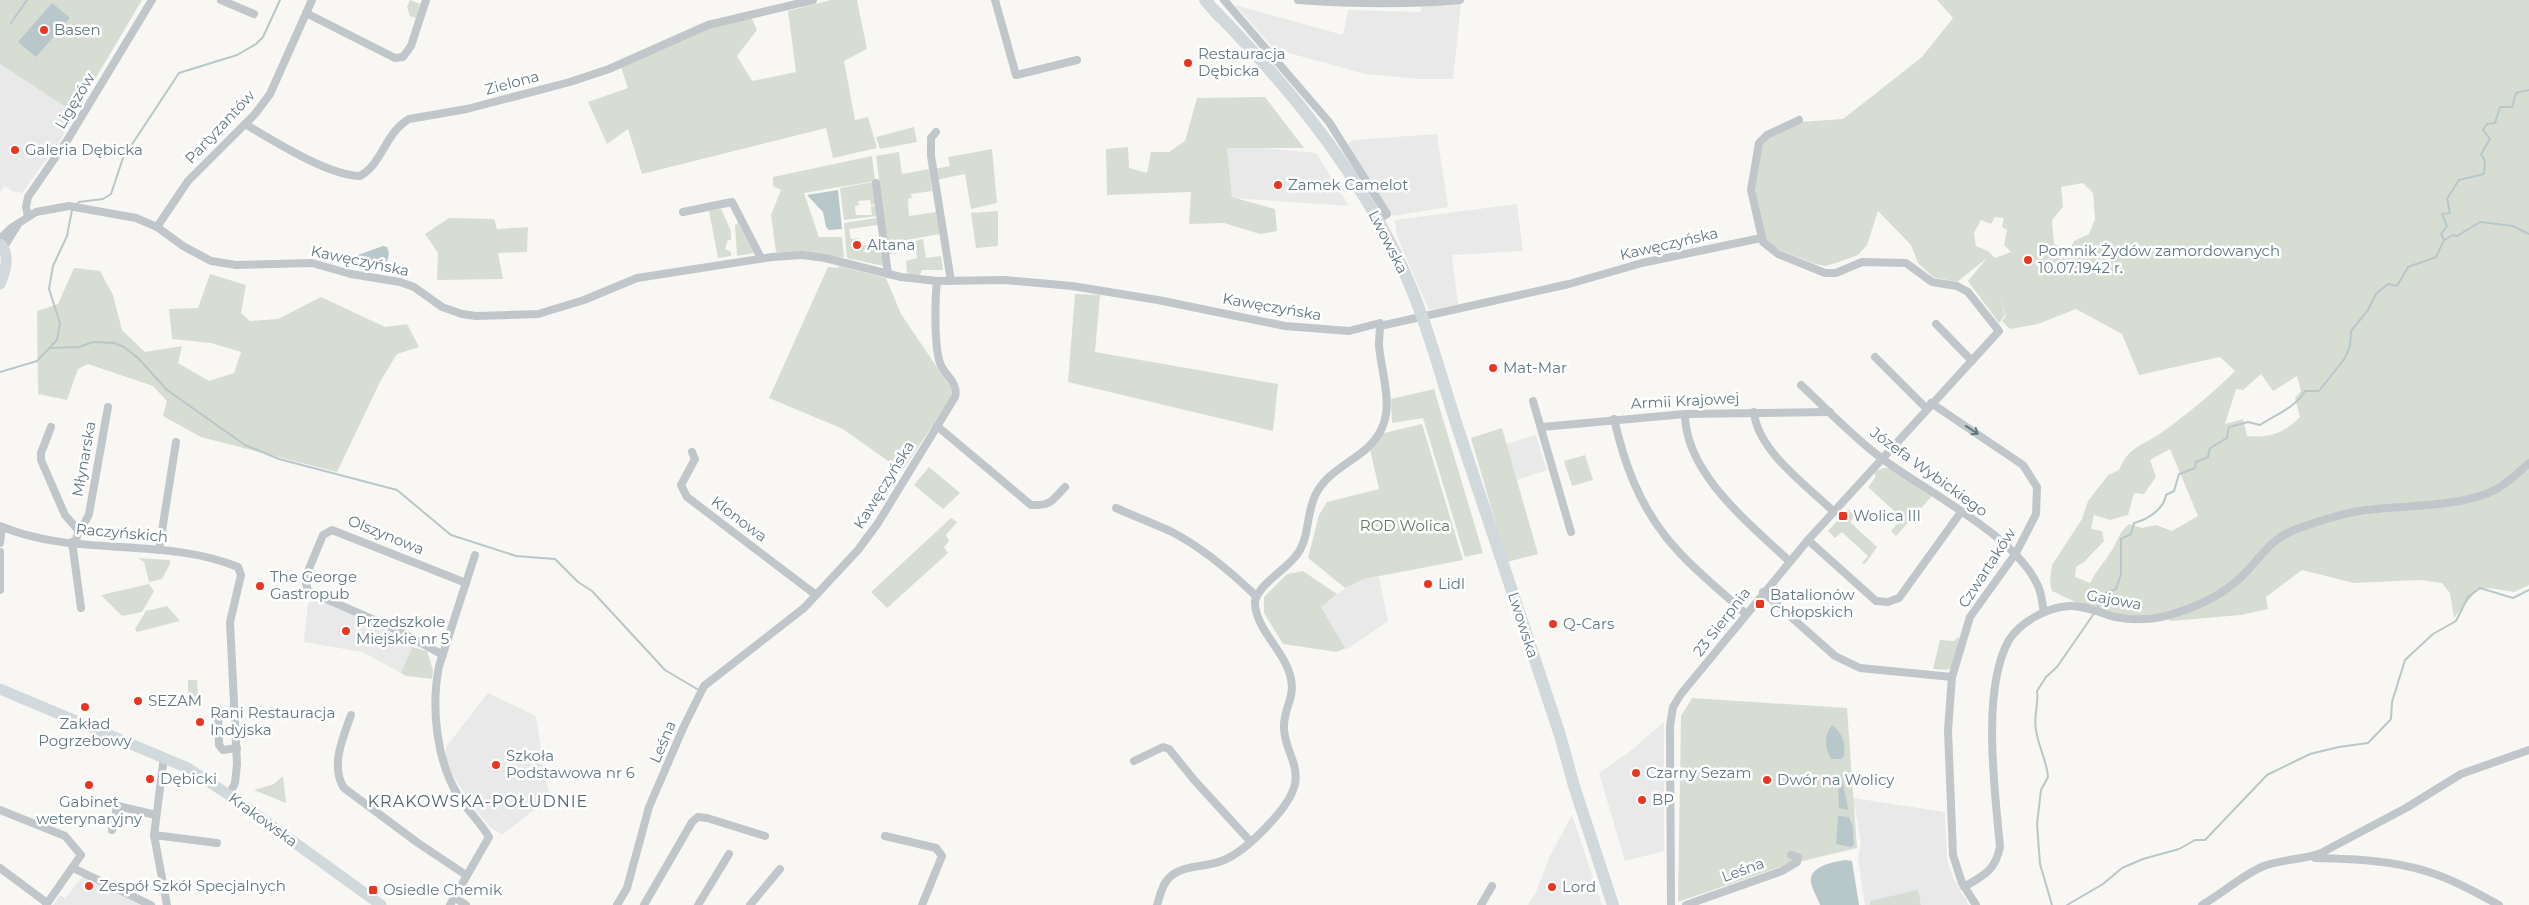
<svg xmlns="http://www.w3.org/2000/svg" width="2529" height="905" font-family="Montserrat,sans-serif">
<rect width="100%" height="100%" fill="#f8f7f4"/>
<!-- built -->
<g fill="#e8e9e8">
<path d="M1461 3 1453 79H1419L1366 74 1274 49 1235 5 1343 35 1348 10 1421 12V7Z"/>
<path d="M0 64 75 113 61 139 22 193 12 191 5 186 0 192Z"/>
<path d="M1437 134 1448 207 1393 216 1347 145 1353 140Z"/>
<path d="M1227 148H1263L1316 153 1349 206 1232 198Z"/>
<path d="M1517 204 1523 251 1453 255 1452 258 1458 304 1429 310 1397 236 1395 220Z"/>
<path d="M1536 435 1547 470 1517 480 1506 444Z"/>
<path d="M1379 577 1388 621 1346 650 1321 607 1345 588 1364 579Z"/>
<path d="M314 599 378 625 412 647 401 673 362 652 304 642 308 604Z"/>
<path d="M488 693 536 716 546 782 551 797 502 835 490 827 475 809 450 772 446 759V747Z"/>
<path d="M1664 722V851L1625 861 1599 773 1633 749Z"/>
<path d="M1853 798 1945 812 1947 859 1953 878 1969 905H1865L1858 858 1861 843Z"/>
<path d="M1572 815 1602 905H1528L1536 892 1550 856Z"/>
<path d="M83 876 145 905H53L60 895 65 898Z"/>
</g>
<!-- green -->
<g fill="#d8ddd3" fill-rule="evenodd">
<path d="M0 0H142L75 113 0 64Z"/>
<path d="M410 0 420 4 416 18 410 16 407 7Z"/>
<path d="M831 0H857L867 49 844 61 855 120 868 117 877 148 833 158 825 124 826 128 642 174 628 129 607 144 588 102 628 88 621 67 711 26 751 17 757 30 737 56 752 81 796 72 788 11Z"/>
<path d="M1937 0H2529V585L2514 592 2489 588 2477 590 2454 618 2450 593 2442 583 2420 580 2354 583 2302 570 2266 597 2268 609 2241 615 2171 621 2160 614 2133 616 2119 614 2075 602 2052 591 2050 582 2052 565 2082 519 2088 501 2108 475 2119 470C2129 446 2142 446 2161 433 2185 416 2215 391 2235 371L2220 357 2139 375 2122 334 2076 309 2038 324 2010 329 2002 321 2006 316 2000 297 2005 315 1999 323 1968 281 1987 258 1957 282 1933 277 1918 263 1911 245 1878 211 1867 245 1858 255 1836 263 1825 266 1815 264 1780 250 1764 239 1755 190 1762 146 1769 138 1800 122 1843 119 1922 57 1953 18ZM2083 183 2093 193 2095 219 2089 234 2074 241 2069 251 2054 244 2052 220 2063 207 2061 187ZM1995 217 2004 218 2002 227 2007 230 2004 245 2011 252 1995 258 1988 251 1976 246 1974 233 1981 220 1991 224ZM2261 374 2273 391 2297 376 2301 391 2295 398 2300 417C2284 433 2270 438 2247 436L2243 419 2225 424 2236 389 2243 390ZM2170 449 2198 516 2172 531 2156 525 2142 528 2129 524C2117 534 2118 542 2110 553 2103 564 2096 571 2090 583L2075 577 2076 567 2084 562 2104 541 2102 531 2091 529 2094 515 2110 520 2128 515 2134 493 2144 494 2156 477 2150 460Z"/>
<path d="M1265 97 1304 148H1227L1232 197 1275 209 1277 231 1260 234 1224 223 1189 224 1191 192 1107 195 1106 149 1128 147 1129 168 1147 173 1151 152H1169L1185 141 1197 98Z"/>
<path d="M914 127 917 142 880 149 876 137Z"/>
<path d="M992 149 997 203 971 209 965 174 936 180 935 169 950 166 948 157Z"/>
<path d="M899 152 902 174 929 169 932 191 911 194 912 198 908 199 909 216 936 212 940 234 895 242 897 253 889 254 876 156Z"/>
<path d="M872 156 875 181 804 193 819 237H842L844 258 820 254 776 252 771 215 781 190 773 186V177Z"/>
<path d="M873 182 876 204 871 205 870 200 858 201 859 205 855 206 856 215H872L871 206H876L878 216 844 220 840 188Z"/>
<path d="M721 209 731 231V240H728L725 249 731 252V256L718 258 709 211Z"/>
<path d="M998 211V246L976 248 971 213Z"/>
<path d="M449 218 494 219 497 229 528 227 527 252 498 253 503 279 437 280 438 253 425 234Z"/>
<path d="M877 218 878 225 849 229 851 239 859 238 860 246 878 244 880 241 883 266 847 258 844 223Z"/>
<path d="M738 223 754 253 737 256 735 225Z"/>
<path d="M923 239 926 258 941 256 943 270H922L919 277 907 273 906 261 917 258 915 241Z"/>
<path d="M839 266 886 278 901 314 951 388V398L902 471 843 429 769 398 828 267 838 268Z"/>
<path d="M74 268 100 271 113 295 122 330 145 352 182 346 178 363 209 381 234 373 241 352 211 343 172 339 169 309 198 308 210 274 246 285 241 313 250 321 278 319 321 297 385 327 407 324 419 347 397 354 380 382 337 472 201 437 163 416 167 401 153 386 88 364 78 369 67 400 38 394 37 311 58 304Z"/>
<path d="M1075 294 1100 295 1095 352 1278 384 1273 431 1068 382Z"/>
<path d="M1434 389 1483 553 1465 557 1423 418 1392 423 1391 399Z"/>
<path d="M1422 424 1463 560 1364 579 1345 588 1308 558 1319 515 1327 502 1379 489 1370 449 1384 433Z"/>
<path d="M1502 428 1538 554 1507 562 1471 438Z"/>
<path d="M1585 455 1593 480 1572 486 1564 461Z"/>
<path d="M929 467 960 493 943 509 914 485Z"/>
<path d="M1883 468H1890L1932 496 1896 536 1891 531 1902 518 1868 487 1875 478V472Z"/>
<path d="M1848 509 1855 516 1850 522 1877 547 1865 564 1862 563 1868 556 1844 534 1842 532 1835 538 1828 531Z"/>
<path d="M951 518 957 522 946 535 949 541 944 547 948 553 887 608 871 592Z"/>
<path d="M138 558 170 560V564L162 579 149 582 144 562Z"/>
<path d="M1303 571 1337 594 1321 607 1345 648 1337 652 1283 644 1264 613V597L1287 574Z"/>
<path d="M149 584 154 591 142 612 122 616 101 595Z"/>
<path d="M167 606 180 621 137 632 135 629 146 611Z"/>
<path d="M1957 637 1959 638 1953 667 1947 670 1933 669 1940 640 1955 641Z"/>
<path d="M412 647 427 651 433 670 432 679 406 676 401 673Z"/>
<path d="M188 680H197L198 698 188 699Z"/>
<path d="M1692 698 1847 708 1857 848 1786 865 1678 902 1681 716Z"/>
<path d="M283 776 286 803 254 790 274 784Z"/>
<path d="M1918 890 1921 905H1870V901Z"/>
</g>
<!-- water -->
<g fill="#b8c7ca">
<path d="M52 3 70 18 36 57 18 42Z"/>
<path d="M838 190 842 229 829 230 826 227 823 212 807 195Z"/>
<path d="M383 246 387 247 389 253 386 268 361 266 355 260V256Z"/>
<path d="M1832 725C1842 733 1846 743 1844 756L1841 759H1831C1825 747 1823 736 1832 725Z"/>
<path d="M1841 774 1848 808V810L1839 808 1838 785Z"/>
<path d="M1838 816 1849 817 1853 827 1854 845 1851 847 1836 844Z"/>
<path d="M1845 860 1852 861 1859 905H1820C1818 898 1812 890 1811 882 1809 866 1834 862 1845 860Z"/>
</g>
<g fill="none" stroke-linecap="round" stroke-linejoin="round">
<!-- stream -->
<g stroke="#b8c7ca" stroke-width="2">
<path d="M11 23 27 0"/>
<path d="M77 204 79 202 103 199 111 194 123 158 179 73 237 55 256 44 263 37 280 0"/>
<path d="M2444 240 2453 235 2457 236 2480 222 2513 226 2529 234"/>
<path d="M51 348 79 347 93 342 114 343 124 347 139 359 167 390 245 445 279 459 397 490 451 535 516 556 555 559 578 582 592 591 665 670 697 689"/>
<path d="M0 372 37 361 57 340 60 323 49 289 53 266 67 236 72 210"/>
<path d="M2097 608 2106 593 2116 589 2121 574V539L2131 534 2134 523C2147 520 2164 509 2166 495L2174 491 2179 474 2195 468 2196 462 2208 457 2210 448 2227 438 2229 427 2248 422 2260 425C2276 414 2294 409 2305 391H2319L2345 358 2350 346 2351 331 2368 310 2376 294 2388 284 2397 286 2408 267 2436 257 2444 240 2441 234 2447 226 2442 214 2450 213 2447 199 2459 180 2484 174 2485 161 2481 154 2490 139 2483 130 2487 124 2495 123 2500 107H2512L2516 93 2529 90"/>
<path d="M2052 905 2040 864 2037 824 2041 790 2048 777C2047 761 2038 746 2036 730 2033 717 2039 704 2037 691L2046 677 2057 667 2095 612"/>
<path d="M2067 905 2103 884 2122 868 2143 859 2179 849 2195 840H2205L2267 775 2310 754 2339 747 2368 743 2391 719 2392 702 2405 660 2433 634 2456 621 2468 597 2480 588 2513 598 2529 590"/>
</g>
<!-- street -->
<g stroke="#c0c6c9" stroke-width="8">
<path d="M221 0 254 14"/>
<path d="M995 0 1016 75 1077 60"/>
<path d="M1224 0 1329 122 1387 214 1377 220"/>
<path d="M1298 0C1353 4 1406 5 1460 0"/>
<path d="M306 13 395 58 403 57 411 46 426 0"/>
<path d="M245 124C274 141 327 175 360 176 383 163 385 133 409 119L467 109 570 82 609 69 708 25 813 0"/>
<path d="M936 132 931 138V156L951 281"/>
<path d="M876 183 888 274"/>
<path d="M683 212 732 202 761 258"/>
<path d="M28 216 26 207 28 197 68 139 152 0"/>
<path d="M157 227 188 181 255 114 270 94 312 0"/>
<path d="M0 239 11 228 36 212 69 206 136 218 157 227 183 246 211 261 236 265 312 263 351 274 400 282 414 287 442 307 462 314 476 316 538 314 584 300 637 278 772 257 802 255 825 258 901 277 937 281 1005 280 1072 286 1158 300 1285 326 1349 331 1380 323C1380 331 1379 339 1379 346 1383 385 1400 419 1366 449 1350 463 1327 473 1317 492 1306 510 1310 536 1298 553 1287 570 1260 582 1255 601 1254 626 1280 647 1288 669 1299 697 1283 705 1284 728 1284 748 1299 763 1295 784 1290 808 1246 851 1224 860 1206 868 1184 864 1170 877 1162 884 1160 896 1157 905"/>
<path d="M4 247 17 226"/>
<path d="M1936 324 1972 361"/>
<path d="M1380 326 1569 284 1642 263 1761 238"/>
<path d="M1875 357 1927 409"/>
<path d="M1801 385C1827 409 1852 436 1880 457 1924 491 2016 535 2038 586 2042 594 2042 604 2044 612"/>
<path d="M1533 401 1571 532"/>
<path d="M1931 403 2023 465 2037 487 2036 514 2016 553 1970 617 1952 677 1948 730 1953 855 1962 883 1976 905"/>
<path d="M1754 412C1757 450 1807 486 1833 511"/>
<path d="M1685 414C1685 473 1750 524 1789 561"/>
<path d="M1614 419C1624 462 1638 502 1666 537 1688 565 1719 589 1746 614"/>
<path d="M937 426 1031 505C1051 506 1052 501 1065 487"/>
<path d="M51 427 41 453V460L65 515 78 530"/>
<path d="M1542 427 1685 414 1830 412"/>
<path d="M692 452 695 459 681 485 687 497 816 595"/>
<path d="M1116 508C1134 516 1152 523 1170 531 1202 547 1230 571 1256 596"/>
<path d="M0 526C75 558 162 536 238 567L241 575 230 622 237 764 235 783 229 795"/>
<path d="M1808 540 1876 601 1888 602 1899 598 1961 512"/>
<path d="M72 542 81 608"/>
<path d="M0 543 2 527"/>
<path d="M76 543C76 530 85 525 89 514L108 407"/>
<path d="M159 550 176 442"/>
<path d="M0 552V590"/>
<path d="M1763 592 1835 656 1860 668 1952 677"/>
<path d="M443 655 397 630 308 591 306 583V576L323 535 332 530 466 583"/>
<path d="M218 709 219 745 223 750 237 748"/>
<path d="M351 715C343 737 330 767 344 788L418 843 466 875"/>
<path d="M164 757 154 835 167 905"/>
<path d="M1134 761 1163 747 1169 749 1195 781 1250 841"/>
<path d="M97 801 156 815"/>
<path d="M0 810 65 836 81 855 46 905"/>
<path d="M112 830 117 807"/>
<path d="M154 835 217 843"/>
<path d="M885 836 936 848 942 856 922 905"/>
<path d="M2315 858C2353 859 2393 860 2429 872 2454 880 2477 893 2499 905"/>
<path d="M0 868 47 903"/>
<path d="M73 868 151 905"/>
<path d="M1964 887C1984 875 1995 871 2000 847 1995 792 1981 689 2009 640 2020 622 2048 607 2069 606 2085 605 2100 613 2115 617 2130 620 2146 620 2162 617 2189 610 2218 598 2239 579 2263 557 2268 538 2302 527 2320 521 2340 514 2359 511 2398 505 2460 508 2495 490 2508 483 2518 473 2529 463"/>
<path d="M454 897 466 905"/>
<path d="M450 905 489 837C480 822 468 811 459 797 436 761 431 707 439 666L475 555"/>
<path d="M617 905 627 888 649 807 684 726 704 686 804 608 858 550 878 523 955 397C959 383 944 375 940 363 934 346 935 299 937 281"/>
<path d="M644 905 692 822 698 817 707 818 765 836"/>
<path d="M698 905 729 854"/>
<path d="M750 905 780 869"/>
<path d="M1481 905 1492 886"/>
<path d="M1671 905 1670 726 1673 707 1681 694 1808 540 1999 331 1968 292 1957 286 1932 282 1906 263 1862 262 1836 273H1825L1778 254 1763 242 1751 190 1759 143 1767 135 1799 120"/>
<path d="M1686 905 1782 871 1797 862 1798 857 1791 855"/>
<path d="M2202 905C2223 893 2242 875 2264 866 2283 859 2303 860 2321 853L2406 808 2461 774 2529 750"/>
</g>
<!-- secondary -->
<g stroke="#d2d9dc" stroke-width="11">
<path d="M0 244C11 254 5 273 0 284"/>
<path d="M0 689 188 768 229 795 381 905"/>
</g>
<!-- primary -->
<g stroke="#d2d9dc" stroke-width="12">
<path d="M1205 0 1220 17"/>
<path d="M1215 11C1286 84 1349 160 1395 252 1424 310 1439 371 1459 432 1493 533 1527 634 1560 735L1574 786 1613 905"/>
</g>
</g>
<!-- one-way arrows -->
<defs><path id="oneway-shaft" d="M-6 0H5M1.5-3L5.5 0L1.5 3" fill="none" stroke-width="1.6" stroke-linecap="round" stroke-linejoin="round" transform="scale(1.25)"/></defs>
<use stroke="#617781" href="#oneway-shaft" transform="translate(1972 430) rotate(34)"/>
<!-- markers -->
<g fill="#eb3521" stroke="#fff" stroke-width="2">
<circle cx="44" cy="30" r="5"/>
<circle cx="1188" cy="63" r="5"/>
<circle cx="15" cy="150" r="5"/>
<circle cx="1278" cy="185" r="5"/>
<circle cx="857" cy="245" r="5"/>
<circle cx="2028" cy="260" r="5"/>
<circle cx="1493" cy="368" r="5"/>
<rect x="1838" y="511" width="10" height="10" rx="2.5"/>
<circle cx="1428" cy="584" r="5"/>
<circle cx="260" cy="586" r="5"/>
<rect x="1755" y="599" width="10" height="10" rx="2.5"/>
<circle cx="1553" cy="624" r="5"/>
<circle cx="346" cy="631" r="5"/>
<circle cx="138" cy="701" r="5"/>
<circle cx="85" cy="707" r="5"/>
<circle cx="200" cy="722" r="5"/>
<circle cx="496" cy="765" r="5"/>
<circle cx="1636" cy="773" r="5"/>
<circle cx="150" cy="779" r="5"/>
<circle cx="1767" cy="780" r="5"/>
<circle cx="89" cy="785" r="5"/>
<circle cx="1642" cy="800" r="5"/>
<circle cx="89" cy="886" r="5"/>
<circle cx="1552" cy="887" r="5"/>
<rect x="368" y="885" width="10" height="10" rx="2.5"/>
</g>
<g text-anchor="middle" stroke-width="5" stroke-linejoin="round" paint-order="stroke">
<!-- poi labels -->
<g font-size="15" fill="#617781" stroke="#fff" text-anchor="start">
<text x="54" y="35">Basen</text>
<text x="1198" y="59">Restauracja<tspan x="1198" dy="17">Dębicka</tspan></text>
<text x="25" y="155">Galeria Dębicka</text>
<text x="1288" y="190">Zamek Camelot</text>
<text x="867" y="250">Altana</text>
<text x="2038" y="256">Pomnik Żydów zamordowanych<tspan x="2038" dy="17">10.07.1942 r.</tspan></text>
<text x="1503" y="373">Mat-Mar</text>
<text x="1853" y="521">Wolica III</text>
<text x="270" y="582">The George<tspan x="270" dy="17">Gastropub</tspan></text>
<text x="1438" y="589">Lidl</text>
<text x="1770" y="600">Batalionów<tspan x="1770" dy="17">Chłopskich</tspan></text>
<text x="356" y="627">Przedszkole<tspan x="356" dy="17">Miejskie nr 5</tspan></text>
<text x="1563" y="629">Q-Cars</text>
<text x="148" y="706">SEZAM</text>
<text x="210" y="718">Rani Restauracja<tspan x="210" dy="17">Indyjska</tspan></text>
<text x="85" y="729" text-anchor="middle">Zakład<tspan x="85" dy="17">Pogrzebowy</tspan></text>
<text x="506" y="761">Szkoła<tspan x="506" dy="17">Podstawowa nr 6</tspan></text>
<text x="1646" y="778">Czarny Sezam</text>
<text x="160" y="784">Dębicki</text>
<text x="1777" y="785">Dwór na Wolicy</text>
<text x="1652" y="805">BP</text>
<text x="89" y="807" text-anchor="middle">Gabinet<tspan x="89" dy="17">weterynaryjny</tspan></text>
<text x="99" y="891">Zespół Szkół Specjalnych</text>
<text x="1562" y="892">Lord</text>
<text x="383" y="895">Osiedle Chemik</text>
</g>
<!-- street labels -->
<g font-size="15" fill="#617781" stroke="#fff">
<text transform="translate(512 83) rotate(-15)" y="5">Zielona</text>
<text transform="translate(75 101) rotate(-59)" y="5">Ligęzów</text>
<text transform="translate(220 127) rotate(-47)" y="5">Partyzantów</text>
<text transform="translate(1388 242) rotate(63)" y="5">Lwowska</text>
<text transform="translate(1669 244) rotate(-13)" y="5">Kawęczyńska</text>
<text transform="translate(360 261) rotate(12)" y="5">Kawęczyńska</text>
<text transform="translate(1272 307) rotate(10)" y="5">Kawęczyńska</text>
<text transform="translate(1685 401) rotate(-3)" y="5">Armii Krajowej</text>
<text transform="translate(84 459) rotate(-80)" y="5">Młynarska</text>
<text transform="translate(1929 472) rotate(36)" y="5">Józefa Wybickiego</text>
<text transform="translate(884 485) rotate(-58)" y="5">Kawęczyńska</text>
<text transform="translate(739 519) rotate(37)" y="5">Klonowa</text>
<text transform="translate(122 533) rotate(5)" y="5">Raczyńskich</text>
<text transform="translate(386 535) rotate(22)" y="5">Olszynowa</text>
<text transform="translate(1987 568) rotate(-57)" y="5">Czwartaków</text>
<text transform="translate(2114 600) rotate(10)" y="5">Gajowa</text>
<text transform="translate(1722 622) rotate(-52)" y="5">23 Sierpnia</text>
<text transform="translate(1523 625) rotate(72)" y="5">Lwowska</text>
<text transform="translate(663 742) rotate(-67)" y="5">Leśna</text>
<text transform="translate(263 820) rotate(36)" y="5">Krakowska</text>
<text transform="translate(1743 870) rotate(-20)" y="5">Leśna</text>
</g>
<!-- park labels -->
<g font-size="15" fill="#687860" stroke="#fff">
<text x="1405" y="531">ROD Wolica</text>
</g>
<!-- neighbourhood labels -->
<g font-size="16" letter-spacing="1" fill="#53646b" stroke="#fff">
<text x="478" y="807">KRAKOWSKA-POŁUDNIE</text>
</g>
</g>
</svg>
